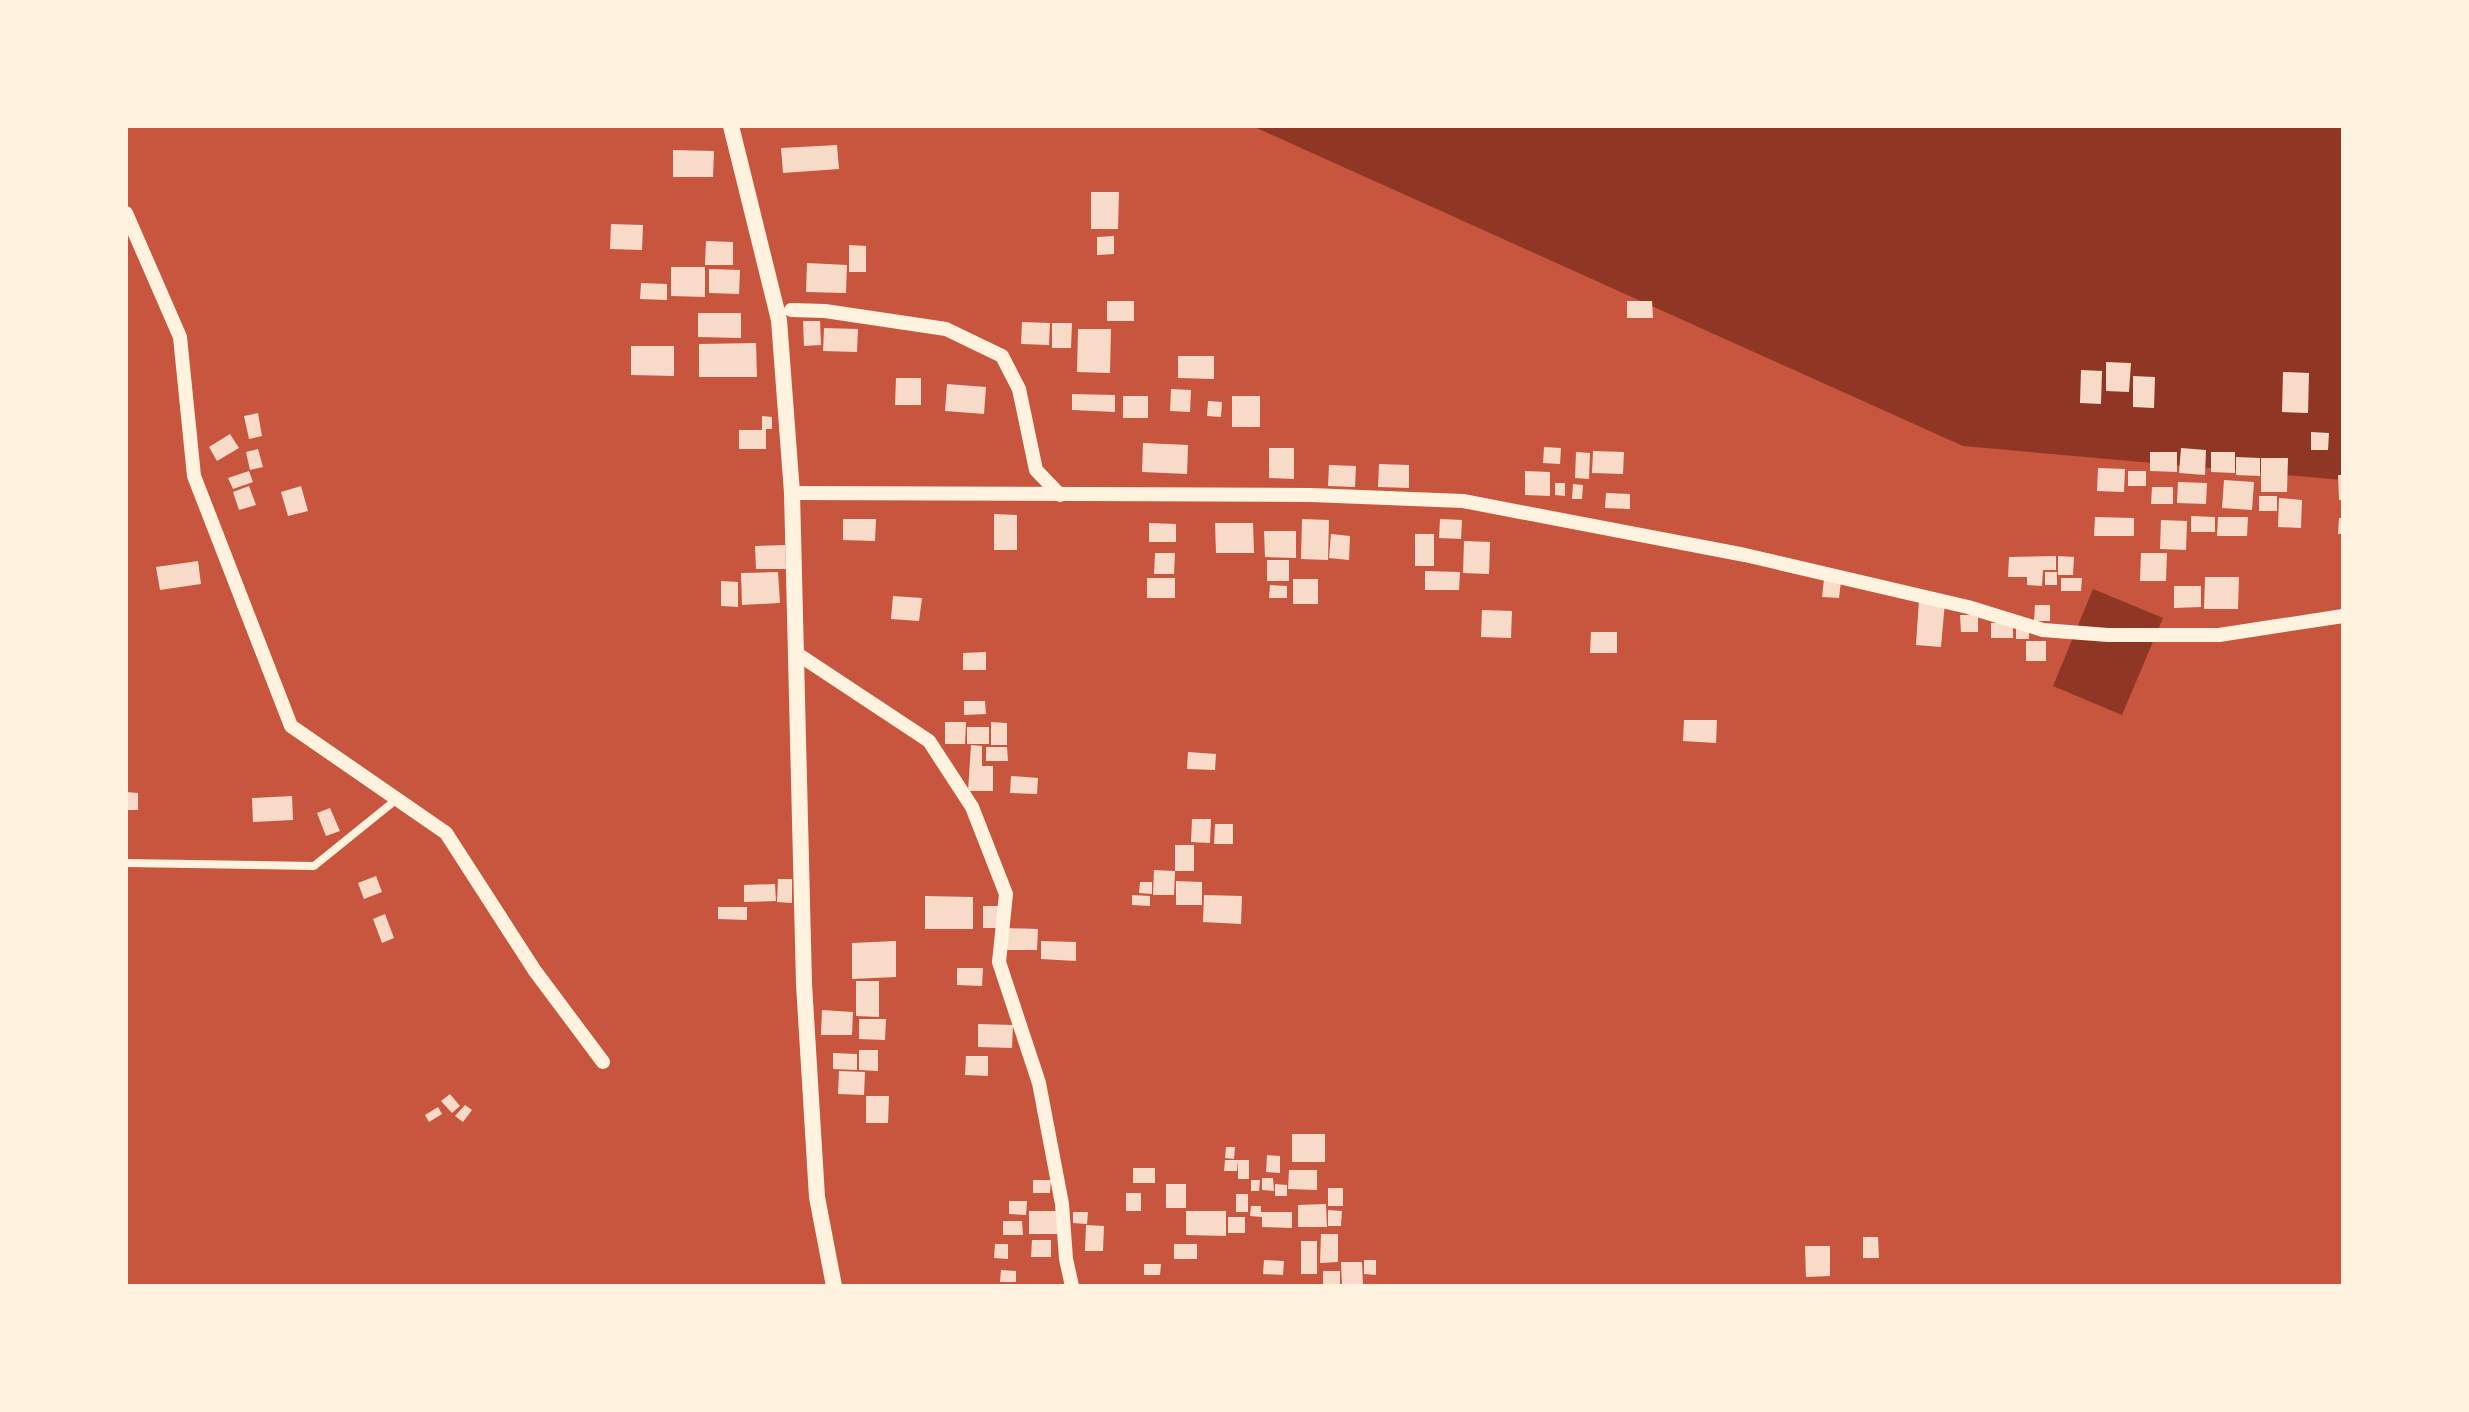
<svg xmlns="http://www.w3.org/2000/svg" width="2469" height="1412" font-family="Helvetica,sans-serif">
<rect width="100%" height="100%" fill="#c8553d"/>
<!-- water -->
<g fill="#8f3625">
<path d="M1252 126H2343V480L1963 446Z"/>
<path d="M2093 589 2163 618 2122 715 2053 686Z"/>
</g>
<!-- building -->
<g fill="#f7dbc8">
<path d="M837 145 839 169 783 173 781 148Z"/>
<path d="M673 150 714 151 713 177H673Z"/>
<path d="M1091 192H1119L1118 229H1091Z"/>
<path d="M611 224 643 225 642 250 610 249Z"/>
<path d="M1114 236V254L1097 255V237Z"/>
<path d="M706 241 733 242V265H705Z"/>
<path d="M849 245 866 246V272H849Z"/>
<path d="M807 263 847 265 846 293 806 292Z"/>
<path d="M671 267H705V297L671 296Z"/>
<path d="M709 269 740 270 739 294 709 293Z"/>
<path d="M641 283 667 284V300L640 299Z"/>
<rect x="1107" y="301" width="27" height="20"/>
<path d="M1627 301H1652L1653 318H1627Z"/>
<path d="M698 313H741V338L698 337Z"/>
<path d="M803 321H820L821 345 804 346Z"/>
<path d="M1022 322 1050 323 1049 345 1021 344Z"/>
<path d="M1052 323H1072L1071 348H1052Z"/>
<path d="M824 328 858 329 857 352 823 351Z"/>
<path d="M1078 329H1111L1110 373 1077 372Z"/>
<path d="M756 343 757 377H699V344Z"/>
<path d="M631 346H674V376L631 375Z"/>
<path d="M1178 356H1214V379L1178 378Z"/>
<path d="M2106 362 2131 363 2129 392 2106 391Z"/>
<path d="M2081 370 2102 371 2101 404 2080 403Z"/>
<path d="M2283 372 2309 373 2308 413 2282 412Z"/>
<path d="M2133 376 2155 377 2154 408 2133 407Z"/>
<path d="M896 378H921V405H895Z"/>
<path d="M947 384 986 387 984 414 945 411Z"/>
<path d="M1171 389 1191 390 1190 412 1170 411Z"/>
<path d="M1072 394 1115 395V412L1072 410Z"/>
<rect x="1123" y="396" width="25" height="22"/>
<rect x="1232" y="396" width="28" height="31"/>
<path d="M1208 401 1222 402 1221 417 1207 416Z"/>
<path d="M258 413 262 436 249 439 244 416Z"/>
<path d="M762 416 772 417V429H766V449H739V430H762Z"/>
<path d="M2311 432 2329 433 2328 450H2311Z"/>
<path d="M230 434 239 448 217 461 209 447Z"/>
<path d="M1143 443 1188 445 1187 474 1142 472Z"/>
<path d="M1544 447 1561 448 1560 464 1543 463Z"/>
<path d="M1269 448H1294V479L1269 478Z"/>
<path d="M2181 448 2206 450 2205 475 2179 473Z"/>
<path d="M258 449 263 467 250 470 246 452Z"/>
<path d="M1593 451 1624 452 1623 474 1592 473Z"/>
<path d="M1576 452 1590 453 1589 479 1575 478Z"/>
<path d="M2150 452H2177V472L2150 471Z"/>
<path d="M2211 452H2235V473L2211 472Z"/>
<path d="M2236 457 2260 458V476L2236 475Z"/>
<path d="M2261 458H2288L2287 492H2261Z"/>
<path d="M1379 464 1409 465V488L1378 487Z"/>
<path d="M1329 465 1356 466 1355 487 1328 486Z"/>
<path d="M2098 468 2125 469 2124 492 2097 491Z"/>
<path d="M249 471 253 482 233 489 228 478Z"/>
<path d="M1525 471 1550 472V496L1525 495Z"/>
<rect x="2128" y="471" width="18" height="15"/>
<path d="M2338 475H2343V500H2339Z"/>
<path d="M2224 480 2254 482 2252 510 2222 508Z"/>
<path d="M2178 482 2207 483 2206 504 2177 503Z"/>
<path d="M1555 483H1565V496L1555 495Z"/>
<path d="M1573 484 1583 485 1582 499H1572Z"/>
<path d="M249 486 256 505 239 510 233 492Z"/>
<path d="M301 486 308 511 288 516 281 492Z"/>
<path d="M2152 487H2173V504H2151Z"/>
<path d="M1606 493 1630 494V509L1605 508Z"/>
<rect x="2259" y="496" width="18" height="15"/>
<path d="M2279 498 2302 500 2301 528 2278 527Z"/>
<path d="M994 514 1017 515V550H994Z"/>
<path d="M2191 516 2215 517V532H2191Z"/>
<path d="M2095 517 2134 518V536H2094Z"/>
<path d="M2218 517H2248L2247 536H2217Z"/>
<path d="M2339 518H2343V534H2338Z"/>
<path d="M843 519H876L875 541 843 540Z"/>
<path d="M1302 519 1329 520 1328 560 1301 559Z"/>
<path d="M1440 519 1462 520 1461 539 1439 538Z"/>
<path d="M2161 520 2187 521 2186 550 2160 549Z"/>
<path d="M1149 523 1176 524V542H1149Z"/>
<path d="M1215 523H1253L1254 553H1216Z"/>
<path d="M1264 531H1296V558L1265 557Z"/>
<path d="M1331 534 1350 536 1349 560 1329 558Z"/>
<rect x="1415" y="534" width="19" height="32"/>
<path d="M1464 541 1490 542 1489 574 1463 573Z"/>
<path d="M785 545 786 569H756L755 546Z"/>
<path d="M1155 553H1175L1174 574H1154Z"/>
<path d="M2141 553H2167L2166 581H2140Z"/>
<path d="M2056 556V570H2043L2042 586 2027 585V577H2008L2009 557Z"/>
<path d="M2058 556 2074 557 2073 575H2058Z"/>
<rect x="1267" y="560" width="22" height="21"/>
<path d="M198 561 201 584 160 590 156 567Z"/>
<path d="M1425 571 1460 572 1459 590H1425Z"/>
<path d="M778 572 780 603 742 605 741 573Z"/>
<rect x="2045" y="572" width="12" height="13"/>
<path d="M2205 577H2239L2238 609H2204Z"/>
<rect x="1147" y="578" width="28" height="20"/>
<path d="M2061 578H2082L2081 591H2061Z"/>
<rect x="1293" y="579" width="25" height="25"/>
<path d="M1824 579 1841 581 1839 598 1822 597Z"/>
<path d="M721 581 738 582V607L721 606Z"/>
<path d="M1270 585 1287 586V598H1269Z"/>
<path d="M2174 586H2201V607L2174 608Z"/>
<path d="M893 596 922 598 919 621 891 619Z"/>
<path d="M1919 600 1945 602 1941 647 1916 645Z"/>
<path d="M2035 605H2050V621H2034Z"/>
<path d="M1482 610 1512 611 1511 638 1481 637Z"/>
<path d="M1960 615H1978V632H1961Z"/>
<rect x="1991" y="623" width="22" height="15"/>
<rect x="2016" y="627" width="13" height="12"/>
<path d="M1591 632H1617V653H1590Z"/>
<rect x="2026" y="641" width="20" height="20"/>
<path d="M986 652V670H963V653Z"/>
<path d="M964 701H985L986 714 964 715Z"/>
<path d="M1684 720H1717L1716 743 1683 741Z"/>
<path d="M945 722H966L965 744H945Z"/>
<path d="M991 722 1007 723V745H991Z"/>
<rect x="967" y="727" width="22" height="17"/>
<path d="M971 745 982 746V766H993V791H968Z"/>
<path d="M986 747H1007L1008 761H986Z"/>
<path d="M1188 752 1216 754 1215 770 1187 769Z"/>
<path d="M1011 776 1038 778 1037 794 1010 793Z"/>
<path d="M126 792 138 793V810H126Z"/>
<path d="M292 796 293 820 253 822 252 798Z"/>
<path d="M330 808 340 831 326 836 317 813Z"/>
<path d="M1192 819H1211L1210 843 1191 842Z"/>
<path d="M1215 824H1233V844H1214Z"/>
<rect x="1175" y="845" width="19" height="26"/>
<path d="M1154 870 1175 871 1174 895H1153Z"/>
<path d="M376 876 382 892 364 899 358 883Z"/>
<path d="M778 879H792V903L777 902Z"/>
<path d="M1176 881 1202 882V905H1176Z"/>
<path d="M1140 882H1152V894L1139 893Z"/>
<path d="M775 884 776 901 744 902V885Z"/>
<path d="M1132 895 1150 896V906L1132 905Z"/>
<path d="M1204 895 1242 896 1241 924 1203 922Z"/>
<path d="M925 896 973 897V929H925Z"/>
<rect x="983" y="906" width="17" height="22"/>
<path d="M718 907H747V920L718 919Z"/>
<path d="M385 914 394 938 382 943 373 919Z"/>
<path d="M1006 928 1038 929 1037 950H1006Z"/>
<path d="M896 941V977L852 979V943Z"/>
<path d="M1041 941 1076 942V961L1041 959Z"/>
<path d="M957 968H983L982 986 957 985Z"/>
<path d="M856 981H879V1017L856 1016Z"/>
<path d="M822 1010 853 1012 852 1035H821Z"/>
<path d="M859 1019H886L885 1040 859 1039Z"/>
<path d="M978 1024 1013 1025 1012 1048 978 1047Z"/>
<path d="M859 1050H878V1071L859 1070Z"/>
<path d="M833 1053 857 1054V1070L833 1069Z"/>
<path d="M966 1056H988V1076L965 1075Z"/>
<path d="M839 1071 865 1072 864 1095 838 1094Z"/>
<path d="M450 1094 460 1106 452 1113 441 1101Z"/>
<path d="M866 1096H889L888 1123H866Z"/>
<path d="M465 1105 472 1110 463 1122 455 1116Z"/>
<path d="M438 1107 442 1114 429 1122 425 1115Z"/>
<rect x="1292" y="1134" width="33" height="28"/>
<path d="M1226 1147H1235L1234 1159 1225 1158Z"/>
<path d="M1267 1155 1280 1156V1173L1266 1172Z"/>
<path d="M1225 1160H1238L1237 1171H1224Z"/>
<rect x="1238" y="1160" width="11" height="19"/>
<rect x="1133" y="1168" width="22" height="15"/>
<path d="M1289 1170H1317V1190L1288 1189Z"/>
<path d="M1262 1178H1273L1274 1191 1262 1190Z"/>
<path d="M1033 1180H1051L1050 1193H1033Z"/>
<path d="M1251 1180H1260L1259 1191H1251Z"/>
<rect x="1166" y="1184" width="20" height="24"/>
<path d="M1275 1184 1287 1185V1196H1275Z"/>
<rect x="1328" y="1188" width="15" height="18"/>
<rect x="1126" y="1193" width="15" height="18"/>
<rect x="1236" y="1194" width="12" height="18"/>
<path d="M1009 1201H1027L1026 1215 1009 1214Z"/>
<path d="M1326 1204 1327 1227H1298V1205Z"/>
<path d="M1251 1206H1261V1212H1292V1228L1262 1227V1217L1250 1216Z"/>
<path d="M1328 1210 1342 1211 1341 1226H1328Z"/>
<rect x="1029" y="1211" width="29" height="23"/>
<path d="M1186 1211H1226V1236L1186 1235Z"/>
<path d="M1073 1212H1088L1087 1224 1073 1223Z"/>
<rect x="1228" y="1217" width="17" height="16"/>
<path d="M1003 1221H1022L1023 1235H1003Z"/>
<path d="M1086 1225 1104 1226 1103 1251H1085Z"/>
<path d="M1321 1234H1338V1262L1320 1263Z"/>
<path d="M1863 1237H1878L1879 1258H1863Z"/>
<path d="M1032 1240H1051V1257H1031Z"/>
<rect x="1301" y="1241" width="16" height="33"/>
<path d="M995 1244H1008V1259L994 1258Z"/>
<rect x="1174" y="1244" width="23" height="15"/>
<path d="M1805 1246H1830V1276L1806 1277Z"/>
<path d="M1264 1260 1284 1261 1283 1275 1263 1274Z"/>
<path d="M1364 1260H1376V1275L1364 1274Z"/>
<path d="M1341 1262H1362L1363 1286H1342Z"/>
<path d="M1144 1264H1161L1160 1275H1144Z"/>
<path d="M1001 1270 1016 1271V1282H1000Z"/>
<rect x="1323" y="1271" width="17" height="13"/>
</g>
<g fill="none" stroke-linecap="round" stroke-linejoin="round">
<!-- minor -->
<path stroke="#fff3e0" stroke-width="8" d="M126 863 314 866 397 799"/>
<!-- tertiary -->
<g stroke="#fff3e0" stroke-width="14">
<path d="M126 213 180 337 194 476 291 726 446 833 535 971 603 1062"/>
<path d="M791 310 825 311 946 329 1002 356 1019 389 1036 470 1060 495"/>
<path d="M792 493 1311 495 1463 501 1745 555 1968 607 2043 630 2108 635H2219L2343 616"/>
<path d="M796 653 929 741 972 807 1006 894 999 962 1039 1083 1062 1204 1066 1259 1072 1286"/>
</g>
<!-- secondary -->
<path stroke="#fff3e0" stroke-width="16" d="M731 126 779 320 792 493 804 984 817 1197 834 1286"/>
</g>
<!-- border -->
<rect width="2469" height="1412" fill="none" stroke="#fff3e0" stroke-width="256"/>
</svg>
